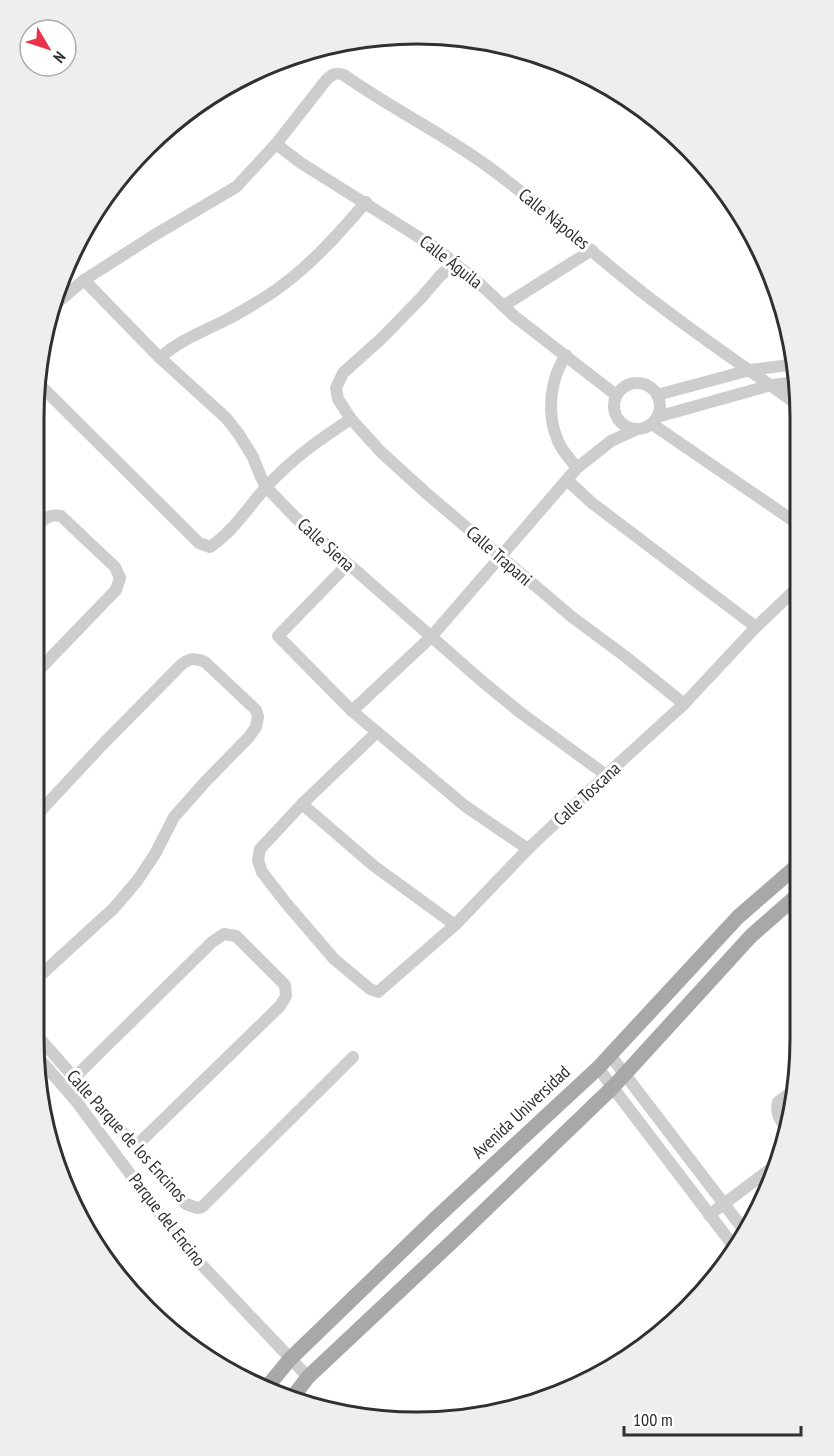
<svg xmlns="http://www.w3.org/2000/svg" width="834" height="1456" font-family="'PT Sans Narrow',sans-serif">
<rect width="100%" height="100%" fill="#fff"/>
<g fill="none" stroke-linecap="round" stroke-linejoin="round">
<!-- minor -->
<g stroke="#cdcdcd" stroke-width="12">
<path d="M276 144 301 163 436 248 480 284 514 316 616 395"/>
<path d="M455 262 440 276 421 298 382 338 343 373 336 388 338 399 351 419 381 452 426 493 572 617 626 657 684 704"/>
<path d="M84 280 158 356 226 418 238 433 253 457 260 475 266 487 296 518 483 682 521 713 606 775"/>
<path d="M503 306 592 250"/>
<path d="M50 309 84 280 153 236 236 187 276 144 327 79C333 74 336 72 344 75 389 107 438 131 483 163 534 199 579 242 628 281 682 325 741 364 798 405"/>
<path d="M566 355C550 379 546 414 558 441 562 451 570 459 577 468"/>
<path d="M160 358C178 341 202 332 224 321 238 314 251 306 264 298 304 273 336 237 366 202"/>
<path d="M36 381 199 543 210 547C233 532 249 506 267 486 292 459 320 439 351 419"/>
<circle cx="637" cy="406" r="23"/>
<path d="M657 395 750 370 797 364"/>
<path d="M657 417 771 385 798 382"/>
<path d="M652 424 798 524"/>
<path d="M567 480 592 503 756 627"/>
<path d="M348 564 278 636 352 711 465 806 528 849"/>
<path d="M33 676 116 590 120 578 115 567 61 516C47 514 44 519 34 529"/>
<path d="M352 711 431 637 577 468 611 441 635 430"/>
<path d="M377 732 302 804 260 849 258 860 262 872 286 903 334 959 370 989 378 992 455 925 528 849 606 775 684 704 756 627 799 586"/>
<path d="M302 804 374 866 455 925"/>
<path d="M33 982 114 908 137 881 155 854 174 817 205 782 249 737 256 727 258 717 256 710 205 662C195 658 190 658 182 664L103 744 33 819"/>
<path d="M33 1031 186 1204 197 1208 202 1207 353 1057"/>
<path d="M36 1055 76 1101 182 1244 308 1377"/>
<path d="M610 1055 747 1234"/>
<path d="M598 1068 735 1248"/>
<path d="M75 1077 212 942 224 934 236 936 285 985 286 996 280 1006 135 1147"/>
<path d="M787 1129C780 1120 775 1113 778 1102L795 1090"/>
<path d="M709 1215 781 1161"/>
</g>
<!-- major -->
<g stroke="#a8a8a8" stroke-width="15">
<path d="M267 1387 290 1359 435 1219 598 1068 738 917 799 864"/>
<path d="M292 1398 308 1377 456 1238 613 1087 751 936 800 893"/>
</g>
</g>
<g text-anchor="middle" stroke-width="6" stroke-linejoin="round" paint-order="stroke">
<!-- street labels -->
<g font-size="18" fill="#303030" stroke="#fff">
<text transform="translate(554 219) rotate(39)" y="6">Calle Nápoles</text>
<text transform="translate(451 262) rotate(38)" y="6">Calle Águila</text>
<text transform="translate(326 545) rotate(42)" y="6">Calle Siena</text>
<text transform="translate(499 556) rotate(41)" y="6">Calle Trapani</text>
<text transform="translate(587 794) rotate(-43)" y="6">Calle Toscana</text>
<text transform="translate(521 1112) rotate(-43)" y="6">Avenida Universidad</text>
<text transform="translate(127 1136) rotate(48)" y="6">Calle Parque de los Encinos</text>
<text transform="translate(167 1220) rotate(52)" y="6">Parque del Encino</text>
</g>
</g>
<!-- crop -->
<path d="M0 0H834V1456H0ZM417 44H417A373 373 0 0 1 790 417V1039A373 373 0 0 1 417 1412H417A373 373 0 0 1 44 1039V417A373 373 0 0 1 417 44Z" fill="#eee" fill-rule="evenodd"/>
<path fill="none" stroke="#303030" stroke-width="3" d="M417 44H417A373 373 0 0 1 790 417V1039A373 373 0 0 1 417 1412H417A373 373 0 0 1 44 1039V417A373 373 0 0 1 417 44Z"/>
<!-- north arrow -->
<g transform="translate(48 48) rotate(129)"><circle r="28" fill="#ffffff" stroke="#acacac" stroke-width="1.5"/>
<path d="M0-4.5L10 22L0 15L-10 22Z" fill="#e73249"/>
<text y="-9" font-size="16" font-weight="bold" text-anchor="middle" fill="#303030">N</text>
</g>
<!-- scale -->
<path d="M624 1426v9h177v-9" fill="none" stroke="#303030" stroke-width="3"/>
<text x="633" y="1426" font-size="18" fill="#303030" stroke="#ffffff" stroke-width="4.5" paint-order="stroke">100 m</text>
</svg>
